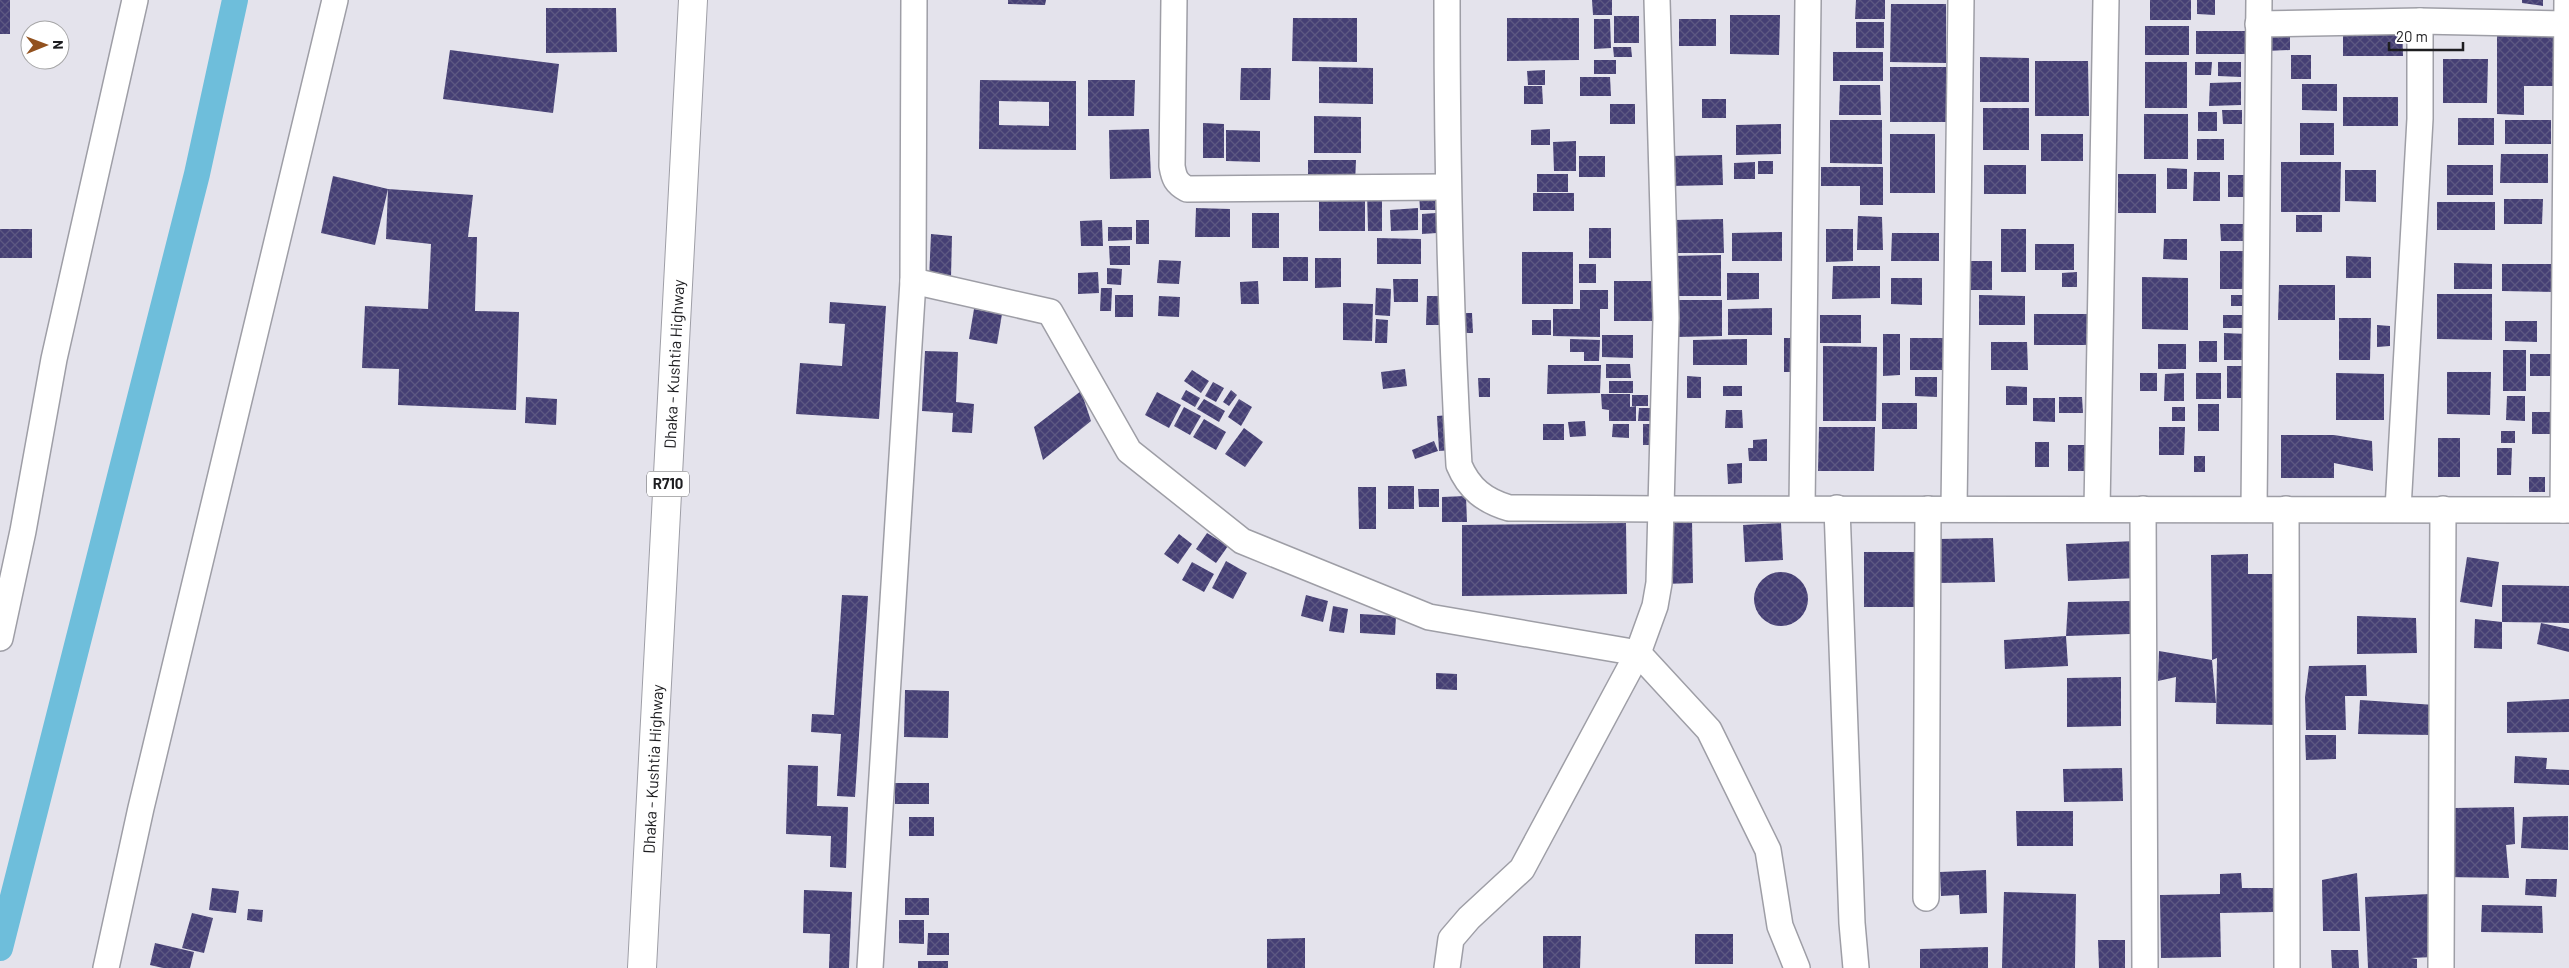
<svg xmlns="http://www.w3.org/2000/svg" width="2569" height="968" font-family="Barlow,sans-serif">
<defs>
<pattern id="building-cross-hatch" width="8" height="8" patternUnits="userSpaceOnUse" patternTransform="scale(1.25)"><rect width="8" height="8" fill="#453f74"/><path d="M0 0l8 8M0 8l8-8" fill="none" stroke="#5d5882"/></pattern>
</defs>
<rect width="100%" height="100%" fill="#e4e3ec"/>
<g fill="none" stroke-linecap="round" stroke-linejoin="round">
<!-- canal -->
<path stroke="#6ebedb" stroke-width="26" d="M0 948 197 174 235 0"/>
</g>
<!-- building -->
<g fill="url(#building-cross-hatch)" fill-rule="evenodd">
<rect x="0" y="0" width="10" height="34"/>
<path d="M1008 0H1046L1045 5 1008 4Z"/>
<path d="M1592 0H1612V15H1593Z"/>
<path d="M1856 0H1885V19H1855Z"/>
<rect x="2150" y="0" width="41" height="20"/>
<path d="M2197 0H2215V15L2197 14Z"/>
<path d="M2522 0H2543V6L2522 3Z"/>
<path d="M1891 4H1946V63L1890 62Z"/>
<path d="M546 8H616L617 52 546 53Z"/>
<path d="M1730 15H1780L1779 55 1730 54Z"/>
<rect x="1614" y="16" width="25" height="27"/>
<path d="M1293 18H1357V62L1292 61Z"/>
<path d="M1507 18H1579V60L1507 61Z"/>
<path d="M1594 19H1610L1611 48 1594 49Z"/>
<rect x="1679" y="19" width="37" height="27"/>
<rect x="1856" y="22" width="28" height="26"/>
<path d="M2343 24H2402L2403 56H2343Z"/>
<rect x="2145" y="26" width="44" height="29"/>
<path d="M2265 26H2290V50L2265 51Z"/>
<rect x="2196" y="31" width="54" height="23"/>
<path d="M2497 35 2558 36V86H2524V115L2497 114Z"/>
<path d="M1613 47H1631L1632 57H1614Z"/>
<path d="M450 50 559 64 553 113 443 99Z"/>
<rect x="1833" y="52" width="50" height="29"/>
<rect x="2291" y="55" width="20" height="24"/>
<path d="M1980 57 2029 58V102H1980Z"/>
<path d="M2443 59H2488L2487 103H2443Z"/>
<rect x="1594" y="60" width="22" height="14"/>
<path d="M2035 61H2088L2089 116H2035Z"/>
<rect x="2145" y="62" width="42" height="46"/>
<path d="M2195 62H2212L2211 75H2195Z"/>
<path d="M2218 62H2241V77L2218 76Z"/>
<path d="M1319 67 1373 68V104L1319 103Z"/>
<rect x="1890" y="67" width="56" height="55"/>
<path d="M1241 68H1271L1270 100H1240Z"/>
<path d="M1545 70V85H1528L1527 71Z"/>
<path d="M1580 77H1610L1611 96H1580Z"/>
<path d="M980 80 1076 81V150L979 149ZM999 101 1049 102V126L999 125Z"/>
<path d="M1088 80H1135L1134 116H1088Z"/>
<path d="M2241 82V105L2209 106 2210 83Z"/>
<path d="M2302 84H2337V111L2302 110Z"/>
<path d="M1840 85H1880L1881 115H1839Z"/>
<path d="M1524 86H1542L1543 104H1524Z"/>
<rect x="2343" y="97" width="55" height="29"/>
<rect x="1702" y="99" width="24" height="19"/>
<rect x="1610" y="104" width="25" height="20"/>
<rect x="1983" y="108" width="46" height="42"/>
<path d="M2222 110H2242V124H2223Z"/>
<rect x="2198" y="112" width="19" height="19"/>
<rect x="2144" y="114" width="44" height="45"/>
<path d="M1314 116 1361 117V153H1314Z"/>
<rect x="2458" y="118" width="36" height="27"/>
<path d="M1830 120H1882V164L1830 163Z"/>
<rect x="2505" y="120" width="46" height="24"/>
<path d="M1203 123 1224 124V158H1203Z"/>
<rect x="2300" y="123" width="34" height="32"/>
<path d="M1781 124V154L1736 155V125Z"/>
<path d="M1149 129 1151 178 1110 179 1109 130Z"/>
<path d="M1550 129V145H1531V130Z"/>
<path d="M1226 130 1260 131V162L1226 161Z"/>
<rect x="1890" y="134" width="45" height="59"/>
<rect x="2041" y="134" width="42" height="27"/>
<rect x="2197" y="139" width="27" height="21"/>
<path d="M1576 141V171H1554L1553 142Z"/>
<path d="M2501 154H2548V183H2500Z"/>
<path d="M1722 155 1723 185 1668 186V156Z"/>
<rect x="1579" y="156" width="26" height="21"/>
<path d="M1308 160H1356L1355 183H1308Z"/>
<rect x="1758" y="161" width="15" height="13"/>
<path d="M1755 162V179H1734V163Z"/>
<path d="M2281 162H2341L2340 212H2281Z"/>
<rect x="1984" y="165" width="42" height="29"/>
<rect x="2447" y="165" width="46" height="30"/>
<path d="M1821 167H1883V205H1860V186H1821Z"/>
<path d="M2167 168 2187 169V189H2167Z"/>
<path d="M2345 170H2376V202L2345 201Z"/>
<path d="M2194 172H2220V201H2193Z"/>
<rect x="1537" y="174" width="31" height="18"/>
<rect x="2118" y="174" width="38" height="39"/>
<rect x="2228" y="175" width="23" height="22"/>
<path d="M333 176 388 189 375 245 321 233Z"/>
<path d="M388 189 473 195 468 237H477L475 311 519 312 516 410 398 405 399 369 362 368 365 306 428 309 431 244 386 239Z"/>
<path d="M1435 190 1436 210H1420L1419 191Z"/>
<rect x="1319" y="191" width="46" height="40"/>
<path d="M1367 191H1382V231H1368Z"/>
<rect x="1533" y="193" width="41" height="18"/>
<path d="M2504 199H2543L2542 224H2504Z"/>
<rect x="2437" y="202" width="58" height="28"/>
<path d="M1196 208 1230 209V237H1195Z"/>
<path d="M1418 208V230L1391 231 1390 210Z"/>
<rect x="1252" y="213" width="27" height="35"/>
<path d="M1436 213 1437 233 1422 234V214Z"/>
<rect x="2296" y="215" width="26" height="17"/>
<path d="M1858 216 1882 217 1883 250H1857Z"/>
<path d="M1723 219 1724 253H1674V220Z"/>
<path d="M1102 220 1103 246H1081L1080 221Z"/>
<rect x="1136" y="220" width="13" height="24"/>
<path d="M2220 224H2243V241H2221Z"/>
<path d="M1108 227H1132V240L1108 241Z"/>
<rect x="1589" y="228" width="22" height="30"/>
<rect x="0" y="229" width="32" height="29"/>
<path d="M1826 229H1853V261L1826 262Z"/>
<rect x="2001" y="229" width="25" height="43"/>
<path d="M1782 232V261H1732V233Z"/>
<path d="M1892 233H1939V261H1891Z"/>
<path d="M931 234 952 236 951 277 929 280Z"/>
<path d="M1377 238 1421 239V264H1377Z"/>
<path d="M2164 239H2187V260L2163 259Z"/>
<rect x="2035" y="244" width="39" height="26"/>
<path d="M1109 246H1130V265H1110Z"/>
<rect x="2220" y="251" width="23" height="38"/>
<rect x="1522" y="252" width="51" height="52"/>
<path d="M1721 255V296H1670V256Z"/>
<path d="M2346 256 2371 257V278H2346Z"/>
<rect x="1283" y="257" width="25" height="24"/>
<path d="M1315 258H1341V287L1315 288Z"/>
<path d="M1159 260 1181 261 1179 284 1157 283Z"/>
<path d="M1969 261H1992V290H1968Z"/>
<path d="M2454 263 2492 264V289H2454Z"/>
<rect x="1579" y="264" width="17" height="19"/>
<path d="M2502 264H2557V292L2502 291Z"/>
<path d="M1833 266H1880V298L1832 299Z"/>
<path d="M1107 268 1122 269 1121 285 1107 284Z"/>
<path d="M1098 272 1099 293 1078 294V273Z"/>
<path d="M2077 272V287H2062V273Z"/>
<path d="M1727 273H1759V299L1727 300Z"/>
<path d="M2142 277 2188 278V330L2142 329Z"/>
<path d="M1891 278H1922V305L1891 304Z"/>
<path d="M1393 279H1418V302H1394Z"/>
<path d="M1258 281 1259 304H1241L1240 282Z"/>
<rect x="1614" y="281" width="45" height="40"/>
<path d="M2279 285H2335V320H2278Z"/>
<path d="M1101 288H1112L1111 311H1100Z"/>
<path d="M1376 288 1391 289 1390 316 1375 315Z"/>
<rect x="1580" y="290" width="28" height="19"/>
<path d="M2437 294H2492V340L2437 339Z"/>
<rect x="1115" y="295" width="18" height="22"/>
<path d="M1979 295 2025 296V325H1979Z"/>
<rect x="2231" y="295" width="17" height="11"/>
<path d="M1159 296 1180 297 1179 317 1158 316Z"/>
<path d="M1427 296H1447L1446 325H1426Z"/>
<path d="M1676 300H1722V336L1676 337Z"/>
<path d="M830 302 886 306 879 419 796 414 800 363 842 366 845 324 829 323Z"/>
<path d="M1343 303 1373 304 1372 341 1343 340Z"/>
<path d="M1772 308V335H1728V309Z"/>
<path d="M974 309 1002 314 997 344 969 339Z"/>
<path d="M1553 309H1600V337L1553 336Z"/>
<path d="M1458 313H1472L1473 333H1458Z"/>
<rect x="2034" y="314" width="61" height="31"/>
<rect x="1820" y="315" width="41" height="28"/>
<rect x="2223" y="315" width="20" height="13"/>
<path d="M2339 318H2371L2370 360H2339Z"/>
<path d="M1376 319 1388 320 1387 343H1375Z"/>
<rect x="1532" y="320" width="19" height="15"/>
<path d="M2505 321H2537V342L2505 341Z"/>
<path d="M2377 325 2390 326V346L2377 347Z"/>
<path d="M2224 333 2249 334V360H2224Z"/>
<path d="M1883 334H1900V375L1883 376Z"/>
<path d="M1602 335H1633V358L1602 357Z"/>
<rect x="1784" y="338" width="15" height="34"/>
<rect x="1910" y="338" width="33" height="32"/>
<path d="M1570 339 1600 340 1599 361H1584V352H1570Z"/>
<path d="M1747 339V365H1693V340Z"/>
<rect x="2199" y="341" width="18" height="21"/>
<path d="M1991 342H2027L2028 370H1991Z"/>
<rect x="2158" y="344" width="28" height="25"/>
<path d="M1823 346 1877 347 1876 421H1823Z"/>
<rect x="2503" y="350" width="23" height="41"/>
<path d="M925 351 958 352 956 402 974 404 972 433 952 432 953 413 922 411Z"/>
<rect x="2530" y="354" width="23" height="22"/>
<path d="M1606 364H1630L1631 378H1606Z"/>
<path d="M1548 365H1601L1600 393 1547 394Z"/>
<path d="M2227 366H2249L2250 398H2227Z"/>
<path d="M1405 369 1407 386 1383 389 1381 372Z"/>
<path d="M1192 370 1209 381 1201 393 1184 381Z"/>
<path d="M2447 372H2491L2490 415 2447 414Z"/>
<rect x="2140" y="373" width="17" height="18"/>
<path d="M2184 373V401H2164L2165 374Z"/>
<rect x="2196" y="373" width="25" height="26"/>
<path d="M2336 373 2384 374V420H2336Z"/>
<path d="M1687 376 1701 377V398H1687Z"/>
<path d="M1915 377H1937V397L1915 396Z"/>
<path d="M1478 378H1490V397H1479Z"/>
<rect x="1609" y="381" width="24" height="12"/>
<path d="M1213 382 1224 388 1216 402 1205 396Z"/>
<rect x="1723" y="386" width="19" height="10"/>
<path d="M2006 386 2027 387V405H2006Z"/>
<path d="M1186 390 1200 398 1195 407 1181 399Z"/>
<path d="M1231 390 1237 395 1229 406 1223 402Z"/>
<path d="M1081 391 1091 421 1043 460 1034 427Z"/>
<path d="M1157 392 1181 405 1169 428 1145 415Z"/>
<path d="M1601 394H1630V407L1636 406V421H1609V410L1602 409Z"/>
<rect x="1632" y="395" width="16" height="11"/>
<path d="M2507 396H2525V421L2506 420Z"/>
<path d="M526 397 557 399 556 425 525 423Z"/>
<path d="M2059 397H2082L2083 413H2059Z"/>
<path d="M2033 398H2055V422L2033 421Z"/>
<path d="M1204 399 1225 411 1219 422 1197 409Z"/>
<path d="M1239 399 1252 407 1241 426 1228 417Z"/>
<rect x="1882" y="403" width="35" height="26"/>
<rect x="2198" y="404" width="21" height="27"/>
<path d="M1184 407 1201 416 1190 435 1174 426Z"/>
<rect x="2172" y="407" width="13" height="14"/>
<path d="M1639 408H1652V421H1638Z"/>
<path d="M1726 410H1742L1743 428H1725Z"/>
<rect x="2532" y="412" width="18" height="22"/>
<path d="M1450 415 1452 450 1439 451 1437 416Z"/>
<path d="M1204 419 1226 432 1216 450 1193 437Z"/>
<path d="M1585 421 1586 436 1570 437 1568 422Z"/>
<rect x="1543" y="424" width="21" height="16"/>
<path d="M1613 424H1629V438L1612 437Z"/>
<rect x="1643" y="424" width="15" height="21"/>
<path d="M1819 427H1875L1874 471H1818Z"/>
<path d="M2159 427H2185L2184 455H2159Z"/>
<path d="M1244 428 1263 442 1245 467 1225 454Z"/>
<rect x="2501" y="431" width="14" height="12"/>
<path d="M2281 435H2334L2372 441 2373 471 2334 463V478H2281Z"/>
<rect x="2438" y="438" width="22" height="39"/>
<path d="M1767 439V461H1749L1748 448H1753V440Z"/>
<path d="M1434 441 1438 451 1415 459 1412 450Z"/>
<rect x="2035" y="442" width="14" height="25"/>
<rect x="2068" y="445" width="27" height="26"/>
<path d="M2497 448H2512L2511 475H2497Z"/>
<rect x="2194" y="456" width="11" height="16"/>
<path d="M1742 463V483L1728 484 1727 464Z"/>
<rect x="2529" y="477" width="16" height="15"/>
<rect x="1388" y="486" width="26" height="23"/>
<path d="M1358 487H1376V529H1359Z"/>
<path d="M1418 489H1439V507H1419Z"/>
<path d="M1466 496 1467 522H1442V497Z"/>
<path d="M1692 520 1693 583 1666 584 1665 521Z"/>
<path d="M1626 523 1627 594 1462 596V525Z"/>
<path d="M1781 523 1783 560 1745 562 1743 525Z"/>
<path d="M1207 533 1228 546 1216 563 1196 549Z"/>
<path d="M1179 534 1192 544 1178 564 1164 554Z"/>
<path d="M1993 538 1995 582 1939 583 1938 539Z"/>
<path d="M2136 541 2138 578 2068 581 2066 544Z"/>
<rect x="1864" y="552" width="54" height="55"/>
<path d="M2248 554V574H2280V725L2216 724 2217 658 2212 660 2211 555Z"/>
<path d="M2467 557 2499 562 2492 607 2460 602Z"/>
<path d="M1226 561 1247 573 1233 599 1212 588Z"/>
<path d="M1192 562 1214 574 1204 592 1182 580Z"/>
<circle cx="1781" cy="599" r="27"/>
<path d="M2502 585 2569 586V623L2502 622Z"/>
<path d="M842 595 868 596 855 797 837 796 841 734 811 732 812 714 834 715Z"/>
<path d="M1306 595 1328 601 1323 622 1301 616Z"/>
<path d="M2130 601V634L2066 636 2068 602Z"/>
<path d="M1333 606 1348 609 1344 633 1329 631Z"/>
<path d="M1360 614 1396 616 1395 635 1360 633Z"/>
<path d="M2357 616 2416 618 2417 653 2357 654Z"/>
<path d="M2475 619 2502 622V649L2474 648Z"/>
<path d="M2541 623 2569 629V652L2537 644Z"/>
<path d="M2066 636 2068 666 2005 669 2004 640Z"/>
<path d="M2159 651 2212 660 2216 703 2175 702 2176 677 2158 681Z"/>
<path d="M2366 665 2367 696H2345L2346 730H2306L2305 697 2309 666Z"/>
<path d="M1436 673 1457 674V690L1436 689Z"/>
<path d="M2121 677V726L2067 727V678Z"/>
<path d="M905 690 949 691 948 738 904 737Z"/>
<path d="M2569 699V732L2507 733V702Z"/>
<path d="M2360 700 2435 705 2434 735 2358 734Z"/>
<path d="M2305 735H2336V759L2306 760Z"/>
<path d="M2515 756 2547 758 2546 769 2569 770V785L2514 783Z"/>
<path d="M788 765 818 766 817 806 848 807 846 868 830 867 831 836 786 834Z"/>
<path d="M2122 768 2123 801 2064 802 2063 769Z"/>
<rect x="895" y="783" width="34" height="21"/>
<path d="M2514 807 2515 844 2506 845 2509 878 2445 877V846H2454V808Z"/>
<path d="M2016 811H2073V846H2017Z"/>
<path d="M2568 816V850L2521 848 2523 817Z"/>
<rect x="909" y="817" width="25" height="19"/>
<path d="M1986 870 1987 913 1960 914 1959 895 1941 896 1940 872Z"/>
<path d="M2241 873 2242 888H2273V912L2220 913 2221 957 2161 958 2160 895 2220 894V874Z"/>
<path d="M2357 873 2360 931H2323L2322 880Z"/>
<path d="M2526 879H2557L2556 897 2525 895Z"/>
<path d="M212 888 239 891 236 913 209 910Z"/>
<path d="M804 890 852 892 849 968H829L830 934 803 933Z"/>
<path d="M2004 892 2076 894 2075 968H2002Z"/>
<path d="M2430 894 2433 957 2411 958 2417 959V968H2368L2365 897Z"/>
<rect x="905" y="898" width="24" height="17"/>
<path d="M2482 905 2542 906 2543 933 2481 932Z"/>
<path d="M248 909 263 910 262 922 247 920Z"/>
<path d="M192 913 213 918 204 953 182 948Z"/>
<path d="M899 920H924V944L899 943Z"/>
<path d="M928 933H949V955H927Z"/>
<rect x="1695" y="934" width="38" height="30"/>
<path d="M1543 936H1581L1580 968H1543Z"/>
<path d="M1305 938V968H1267V939Z"/>
<path d="M2098 940H2125V968H2099Z"/>
<path d="M155 943 194 952 190 968H163L150 965Z"/>
<path d="M1988 947V968H1920V949Z"/>
<path d="M2331 950H2358L2359 968H2332Z"/>
<rect x="918" y="961" width="30" height="7"/>
</g>
<g fill="none" stroke-linecap="round" stroke-linejoin="round">
<!-- minor casing -->
<g stroke="#9e9ea6" stroke-width="28">
<g id="minor">
<path d="M1174 0 1172 166C1174 178 1176 183 1187 189L1447 187"/>
<path d="M1447 0C1447 156 1450 310 1459 465 1469 489 1485 501 1509 508L1660 509 2569 510"/>
<path d="M2258 24 2420 21 2566 24"/>
<path d="M913 281 1050 312 1129 451 1242 541 1429 617 1638 653 1709 730 1768 850 1780 926 1797 968"/>
<path d="M1802 508 1808 0"/>
<path d="M1837 508 1852 923 1856 968"/>
<path d="M1954 508 1961 0"/>
<path d="M2097 509 2106 0"/>
<path d="M2143 509 2145 968"/>
<path d="M2254 509 2259 0"/>
<path d="M2286 509 2287 968"/>
<path d="M2398 509 2420 119V21"/>
<path d="M2563 510 2567 0"/>
<path d="M0 638 23 531 54 359 135 0"/>
<path d="M1926 898 1928 509"/>
<path d="M106 968 141 808 335 0"/>
<path d="M870 968 913 281 914 0"/>
<path d="M1447 968 1451 939 1469 918 1522 869 1638 653 1655 606 1659 583 1666 318 1657 0"/>
<path d="M2441 968 2443 509"/>
</g>
</g>
<!-- primary casing -->
<g stroke="#9e9ea6" stroke-width="30">
<path id="primary" d="M642 968 693 0"/>
</g>
<!-- minor -->
<use href="#minor" stroke="#fff" stroke-width="25"/>
<!-- primary -->
<use href="#primary" stroke="#fff" stroke-width="28"/>
</g>
<g text-anchor="middle" stroke-width="5" stroke-linejoin="round" paint-order="stroke">
<!-- shield labels -->
<rect fill="#fff" stroke="#616163" stroke-width="1" x="647" y="471.5" width="42" height="25" rx="4"/>
<g font-size="15" font-weight="bold" fill="#1d1d20">
<text x="668" y="489">R710</text>
</g>
<!-- street labels -->
<g font-size="16" fill="#1d1d20" stroke="#fff">
<text transform="translate(674 364) rotate(-87)" y="6">Dhaka - Kushtia Highway</text>
<text transform="translate(653 769) rotate(-87)" y="6">Dhaka - Kushtia Highway</text>
</g>
</g>
<!-- north arrow -->
<g transform="translate(45 45) rotate(89)"><circle r="24" fill="#ffffff" stroke="#a5a5a6"/>
<path d="M0-4L9 19L0 12L-9 19Z" fill="#92511e"/>
<text y="-8" font-size="14" font-weight="bold" text-anchor="middle" fill="#1d1d20">N</text>
</g>
<!-- scale -->
<path d="M2389 42v8h74v-8" fill="none" stroke="#1d1d20" stroke-width="2.5"/>
<text x="2396" y="42" font-size="15" fill="#1d1d20" stroke="#ffffff" stroke-width="4" paint-order="stroke">20 m</text>
</svg>
